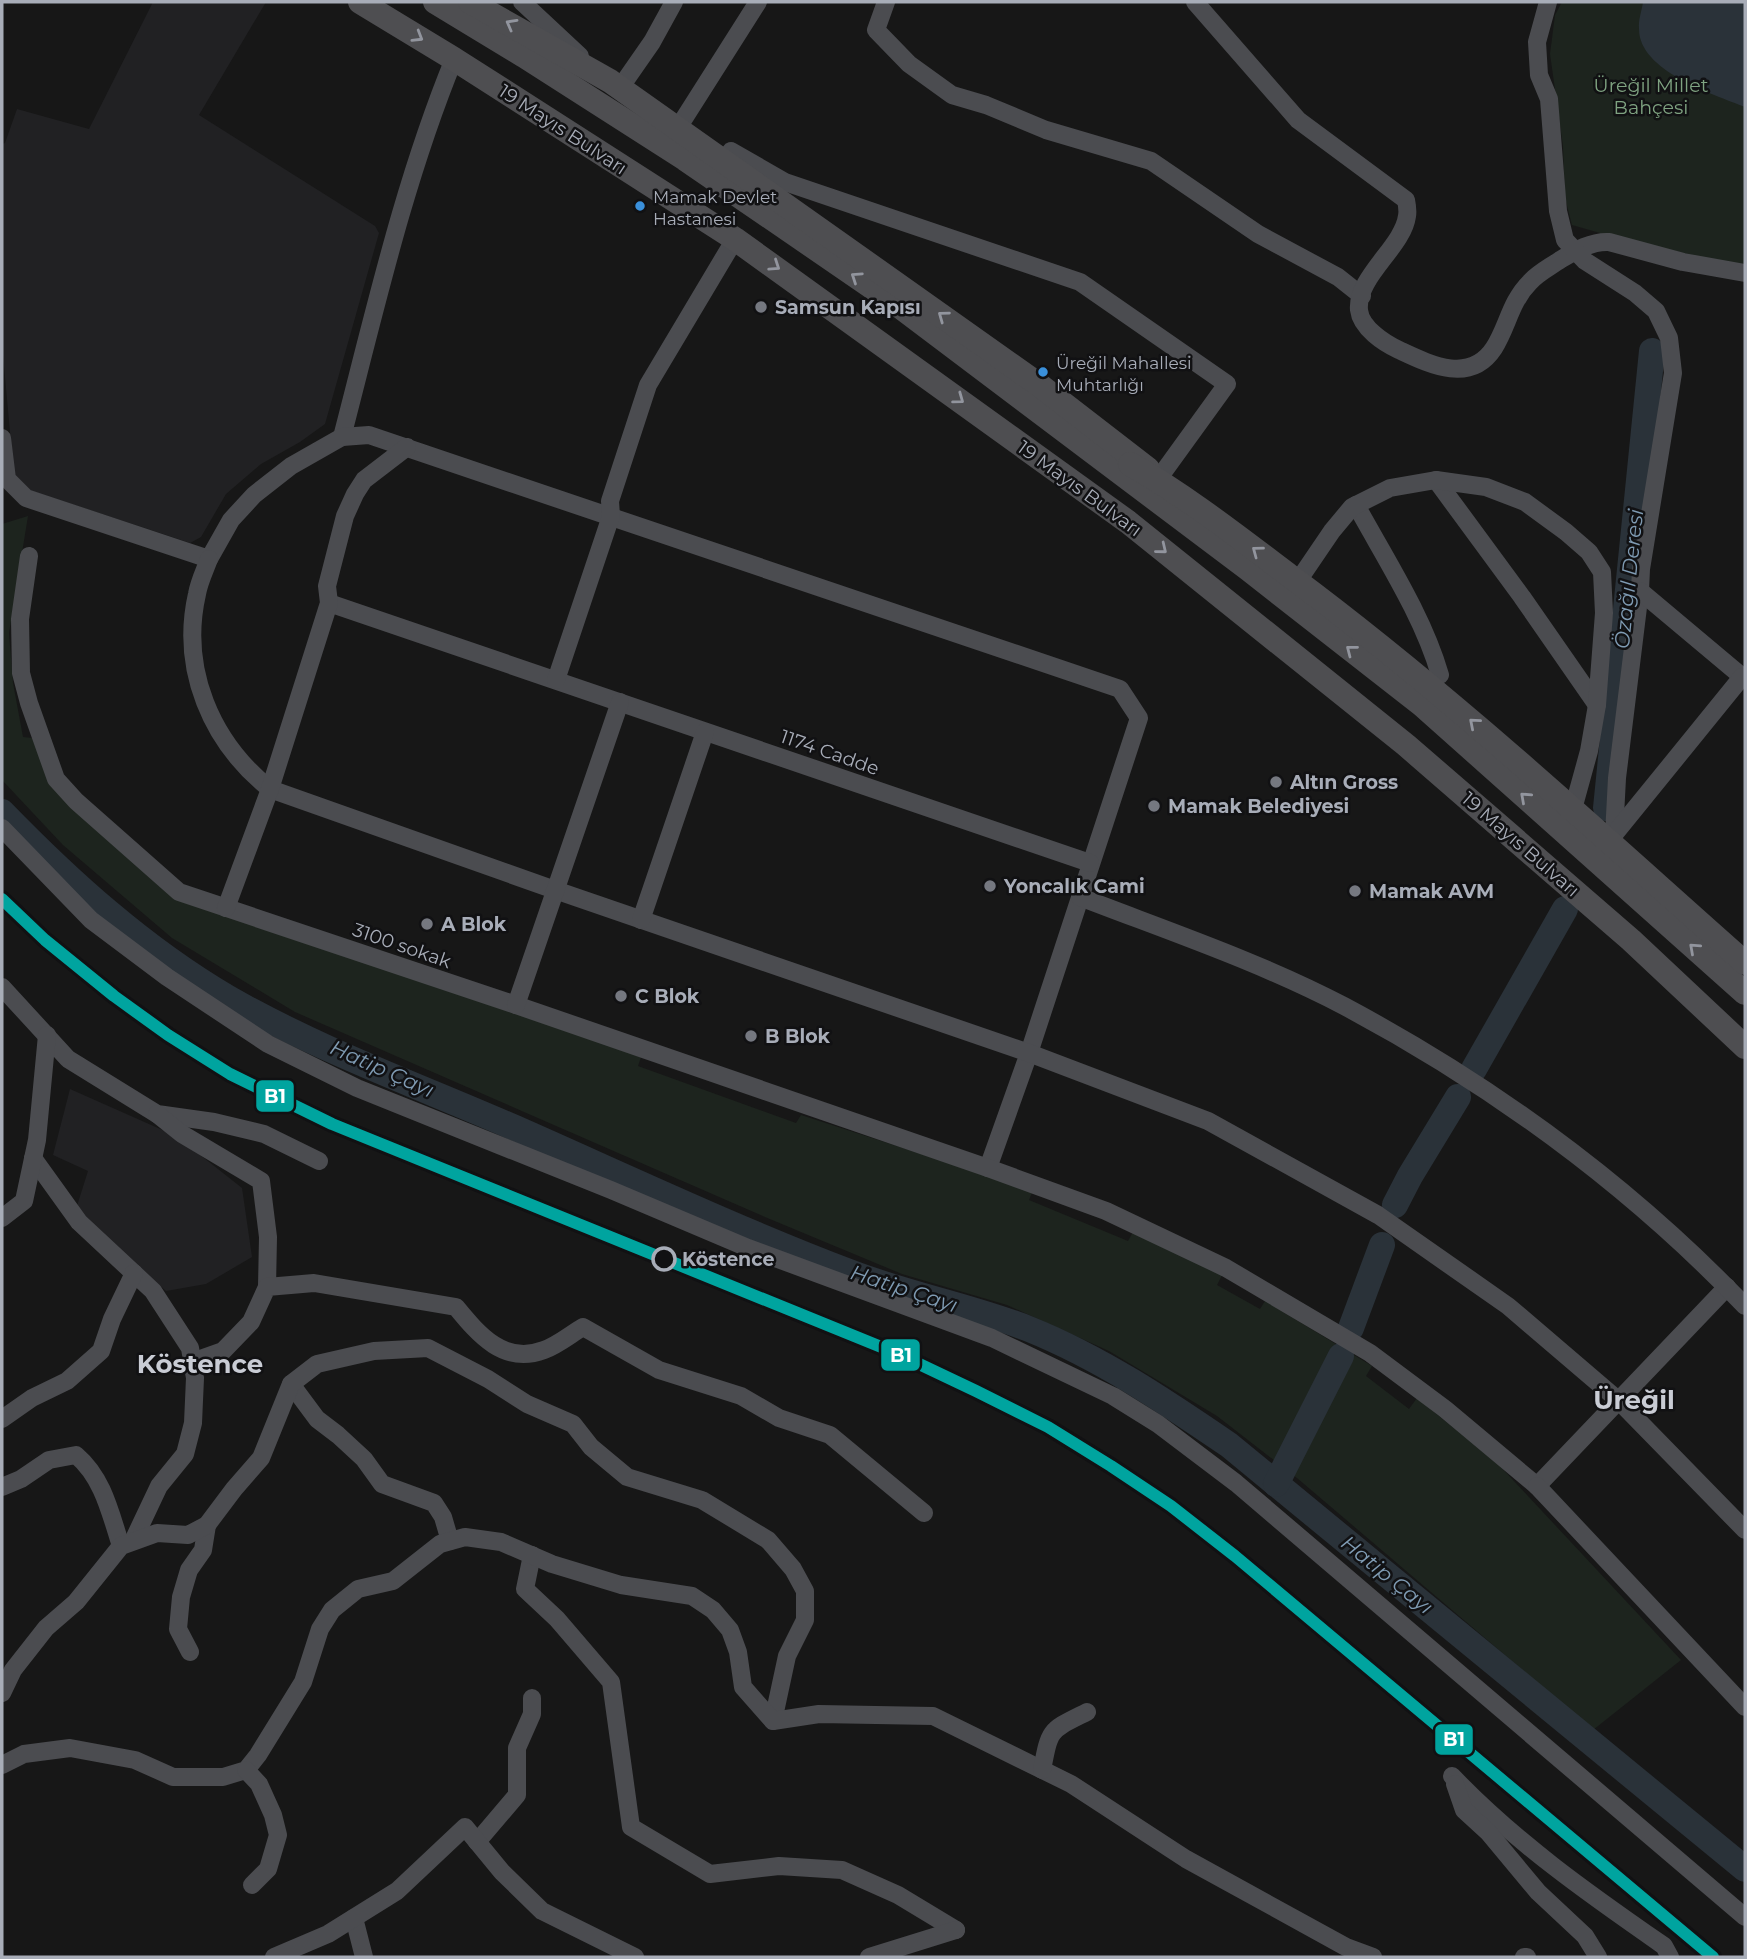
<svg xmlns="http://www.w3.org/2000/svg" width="1747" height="1959" font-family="Montserrat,sans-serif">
<rect width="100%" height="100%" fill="#171717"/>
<!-- built -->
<g fill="#212123">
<path d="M153 2H266L199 115 375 226 379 233 325 424 300 442 261 464 226 494 201 537 190 543 26 489 14 476 2 344V144L5 143 17 109 89 129Z"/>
<path d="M70 1089 176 1136 242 1188 252 1257 206 1284 166 1291 76 1209 88 1171 53 1155Z"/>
</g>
<!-- green -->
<g fill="#1d241e">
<path d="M1562 2H1745V267L1663 251 1572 225 1565 198 1563 146 1550 54 1555 15Z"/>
<path d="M28 516 9 633 13 683 23 737 32 738 51 784 155 880 641 1057 638 1066 796 1123 801 1115 1033 1190 1029 1200 1128 1241 1133 1232 1222 1275 1217 1285 1260 1309 1265 1301 1372 1366 1366 1376 1409 1409 1417 1398 1499 1465 1681 1660 1593 1730 1297 1478 1217 1416 1109 1351 1007 1305 902 1274 765 1217 295 1012 172 938 63 845 2 780V524Z"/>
</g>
<!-- water -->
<path fill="#2a3239" d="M1643 2H1745V107C1713 94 1639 71 1639 29 1638 20 1642 10 1643 2Z"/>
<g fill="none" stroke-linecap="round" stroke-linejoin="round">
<!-- river -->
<g stroke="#2a3239" stroke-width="26">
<path d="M1606 808 1652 351"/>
<path d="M2 812C70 882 143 948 228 998 319 1050 419 1086 515 1128 626 1177 736 1229 849 1272 908 1295 971 1306 1029 1329 1101 1358 1166 1402 1229 1445L1745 1869"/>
<path d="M1474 1069 1565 909"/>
<path d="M1395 1205 1410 1176 1458 1097"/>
<path d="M1351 1328 1382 1245"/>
<path d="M1276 1484 1341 1356"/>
</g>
<!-- minor -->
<g stroke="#4b4c50" stroke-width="18">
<path d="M522 2 580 56"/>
<path d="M886 2 876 30 909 64 952 95 986 105 1046 130 1151 161 1258 234 1338 277 1362 296"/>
<path d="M1195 2 1298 120 1406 200C1407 205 1408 211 1407 216 1403 247 1356 277 1359 310 1361 328 1384 343 1399 350 1429 364 1470 385 1494 348 1508 326 1510 302 1530 282 1538 273 1550 267 1560 260 1575 251 1591 241 1609 242L1683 262 1745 273"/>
<path d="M1548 2 1537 42 1539 75 1549 99 1558 211 1565 240 1585 261 1635 293 1656 311 1669 338 1673 373 1641 569 1640 591 1617 778 1614 835"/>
<path d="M620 88 652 42 674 2"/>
<path d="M678 128 758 2"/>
<path d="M731 151 785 182 1080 282 1227 384 1159 478"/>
<path d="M342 437C375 310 404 181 454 59"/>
<path d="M2 438 7 479 26 498 209 559 231 520 254 495 291 466 342 437 369 435 1120 689 1139 718 1029 1053 988 1168"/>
<path d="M1436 480 1522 597 1597 705"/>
<path d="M1356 505C1385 558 1423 616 1440 675"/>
<path d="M29 556 20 619 21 673 29 703 56 779 76 801 179 892 516 1005 988 1168 1106 1211 1226 1268 1370 1353 1445 1409 1537 1486 1727 1287"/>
<path d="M209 559C205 570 199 582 197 594 180 669 211 742 270 789L555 890 1029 1053 1208 1121 1378 1215 1508 1306 1618 1400 1745 1530"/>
<path d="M1298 581 1332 531 1352 507 1390 488 1436 480 1486 487 1525 502 1566 532 1589 552 1602 572 1604 613 1597 705 1589 751 1573 809"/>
<path d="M1640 591 1745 679"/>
<path d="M329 603 1090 863"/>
<path d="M556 680 611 516 610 501 648 385 735 239"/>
<path d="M2 828 91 920 167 977 268 1044 357 1088 611 1190 748 1248 992 1338 1113 1396 1158 1424 1236 1483 1745 1917"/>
<path d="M1612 837 1742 677"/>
<path d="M1080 897C1168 931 1260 962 1344 1006 1492 1085 1629 1185 1745 1306"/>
<path d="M226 908 270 789 329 603 327 586 345 516 355 494 364 480 407 447"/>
<path d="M641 920 705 732"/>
<path d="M2 987 68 1059 157 1114 214 1122 264 1134 319 1161"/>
<path d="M516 1005 620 702"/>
<path d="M157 1114 182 1134 261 1181 268 1237 267 1287"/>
<path d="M33 1158 79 1222 153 1291 190 1348 195 1378 193 1423 185 1454 159 1486 133 1541"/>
<path d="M2 1218 24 1201 37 1140 47 1035"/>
<path d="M192 1362 223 1351 251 1322 267 1287 314 1283 456 1307C479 1335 504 1365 544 1350 558 1345 571 1334 583 1327L659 1370 741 1396 779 1418 830 1435 924 1513"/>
<path d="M291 1384 317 1419 338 1435 364 1459 382 1484 434 1503 443 1517 450 1541"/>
<path d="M2 1419 32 1398 67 1381 101 1351 112 1319 134 1273"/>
<path d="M1537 1486 1745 1707"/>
<path d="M2 1487 21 1479 49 1460 76 1455C103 1478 110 1512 121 1546"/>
<path d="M532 1555 525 1589 557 1619 611 1682 631 1827 710 1874 779 1866 842 1870 898 1895 956 1930"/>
<path d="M190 1652 178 1629 181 1597 189 1570 203 1550 207 1525"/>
<path d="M2 1693 13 1670 46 1628 76 1602 121 1546 157 1533 188 1535 207 1525 234 1489 261 1458 291 1384 317 1364 374 1351 428 1348 488 1379 527 1404 573 1424 591 1447 627 1477 702 1500 768 1540 793 1569 805 1591V1620L787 1656 773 1721"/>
<path d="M2 1765 24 1754 70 1748 135 1760 173 1777H223L246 1770 258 1755 303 1682 320 1629 332 1610 358 1589 393 1581 440 1544 465 1537 501 1542 552 1564 621 1585 692 1596 713 1610 730 1630 738 1652 743 1687 773 1721 819 1714 933 1716 1071 1784 1186 1859 1346 1947 1373 1957"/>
<path d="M246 1770 259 1784 273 1815 278 1835 268 1869 252 1885"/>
<path d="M1042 1770C1050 1728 1049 1731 1087 1712"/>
<path d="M1452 1776C1515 1842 1589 1894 1664 1946L1670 1957"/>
<path d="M1455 1784 1464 1810 1488 1832 1538 1892 1585 1936 1598 1957"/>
<path d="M477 1842 517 1795V1748L532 1714V1698"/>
<path d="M354 1918 364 1957"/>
<path d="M274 1957 328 1934 397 1891 465 1827 502 1872 542 1911 635 1957"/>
<path d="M869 1957 956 1930"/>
<path d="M1524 1957H1527"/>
</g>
<!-- highway -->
<g stroke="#4e4e51" stroke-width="24">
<path d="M360 2 454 59 735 239 1128 522 1406 745 1631 940 1745 1047"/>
<path d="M435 2 524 56 685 159 895 303 1248 569 1422 705 1745 993"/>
<path d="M470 2 610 81 1038 384 1148 469"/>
<path d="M1130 464C1186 496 1237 536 1290 576 1450 695 1596 831 1745 963"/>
</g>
<!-- rail-1 casing -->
<g stroke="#111113" stroke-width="18">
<path id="rail-1" d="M2 899 45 940 114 996 168 1035 230 1074 332 1124 896 1353 976 1391 1048 1427 1111 1466 1171 1506 1235 1556 1713 1957"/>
</g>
<!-- rail-1 -->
<use href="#rail-1" stroke="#00a49f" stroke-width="12"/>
</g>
<!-- one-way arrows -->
<defs><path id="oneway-chevron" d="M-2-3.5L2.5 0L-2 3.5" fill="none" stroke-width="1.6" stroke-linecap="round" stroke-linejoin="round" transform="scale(1.75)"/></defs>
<g stroke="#92959e">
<use href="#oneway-chevron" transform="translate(511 24) rotate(-151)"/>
<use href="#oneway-chevron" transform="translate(418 37) rotate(31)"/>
<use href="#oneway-chevron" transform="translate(775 266) rotate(34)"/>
<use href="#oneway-chevron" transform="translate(856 277) rotate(-146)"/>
<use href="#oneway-chevron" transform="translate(943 316) rotate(-144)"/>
<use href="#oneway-chevron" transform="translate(959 399) rotate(36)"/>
<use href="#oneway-chevron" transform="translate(1162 549) rotate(39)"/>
<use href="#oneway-chevron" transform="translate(1257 551) rotate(-143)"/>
<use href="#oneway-chevron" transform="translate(1351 650) rotate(-142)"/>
<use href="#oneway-chevron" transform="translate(1474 723) rotate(-139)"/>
<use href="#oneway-chevron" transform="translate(1525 797) rotate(-138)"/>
<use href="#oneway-chevron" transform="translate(1694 948) rotate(-138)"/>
</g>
<!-- markers -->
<g fill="#3a90db" stroke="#111113" stroke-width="2.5">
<circle cx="640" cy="206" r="6"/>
<circle cx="1043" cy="372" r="6"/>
</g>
<g fill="#757880" stroke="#111113" stroke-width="2.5">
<circle cx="761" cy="307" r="7"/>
<circle cx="1276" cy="782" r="7"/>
<circle cx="1154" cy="806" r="7"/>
<circle cx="990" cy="886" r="7"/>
<circle cx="1355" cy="891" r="7"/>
<circle cx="427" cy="924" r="7"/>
<circle cx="621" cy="996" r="7"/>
<circle cx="751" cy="1036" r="7"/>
</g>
<circle fill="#111113" stroke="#a8adb8" stroke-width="3.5" cx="664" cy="1259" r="11"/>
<g text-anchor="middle" stroke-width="5" stroke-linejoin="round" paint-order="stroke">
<!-- bus labels -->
<g font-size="17" fill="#a8adb8" stroke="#111113" text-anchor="start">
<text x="653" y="203">Mamak Devlet<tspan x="653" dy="22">Hastanesi</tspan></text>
<text x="1056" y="369">Üreğil Mahallesi<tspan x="1056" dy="22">Muhtarlığı</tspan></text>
</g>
<!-- park labels -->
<g font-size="19" fill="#7fa381" stroke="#111113">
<text x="1651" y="92">Üreğil Millet<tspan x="1651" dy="22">Bahçesi</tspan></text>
</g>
<!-- street labels -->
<g font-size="19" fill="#a8adb8" stroke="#111113">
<text transform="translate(563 129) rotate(33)" y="7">19 Mayıs Bulvarı</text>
<text transform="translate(1080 488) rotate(36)" y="7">19 Mayıs Bulvarı</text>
<text transform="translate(830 752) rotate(19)" y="7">1174 Cadde</text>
<text transform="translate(1521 844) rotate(41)" y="7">19 Mayıs Bulvarı</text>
<text transform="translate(402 945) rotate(19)" y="7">3100 sokak</text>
</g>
<!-- poi labels -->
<g font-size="19" font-weight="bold" fill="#a8adb8" stroke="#111113" text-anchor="start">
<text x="775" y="314">Samsun Kapısı</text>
<text x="1290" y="789">Altın Gross</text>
<text x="1168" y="813">Mamak Belediyesi</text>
<text x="1004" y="893">Yoncalık Cami</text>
<text x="1369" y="898">Mamak AVM</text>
<text x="441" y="931">A Blok</text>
<text x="635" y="1003">C Blok</text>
<text x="765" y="1043">B Blok</text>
</g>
<!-- stop labels -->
<g font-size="19" font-weight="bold" fill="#a8adb8" stroke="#111113" text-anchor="start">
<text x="682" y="1266">Köstence</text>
</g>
<!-- water labels -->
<g font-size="21" font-style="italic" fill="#7f9bb3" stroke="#111113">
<text transform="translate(1629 579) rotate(-84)" y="7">Özağıl Deresi</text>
<text transform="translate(382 1069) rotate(24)" y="7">Hatip Çayı</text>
<text transform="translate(904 1289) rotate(18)" y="7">Hatip Çayı</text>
<text transform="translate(1387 1575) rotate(39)" y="7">Hatip Çayı</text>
</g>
<!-- district labels -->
<g font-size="26" font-weight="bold" fill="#c9ccd4" stroke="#111113">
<text x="200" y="1373">Köstence</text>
<text x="1634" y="1409">Üreğil</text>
</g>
</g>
<g stroke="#111113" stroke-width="2.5">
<rect x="255" y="1079" width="40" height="34" rx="7" fill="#00a49f"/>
<rect x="880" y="1338" width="41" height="34" rx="7" fill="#00a49f"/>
<rect x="1434" y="1723" width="40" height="33" rx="7" fill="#00a49f"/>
</g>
<g font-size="19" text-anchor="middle" font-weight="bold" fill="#fff">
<text x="275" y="1103">B1</text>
<text x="901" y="1362">B1</text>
<text x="1454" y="1746">B1</text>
</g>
<!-- border -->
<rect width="1747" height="1959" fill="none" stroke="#a8adb8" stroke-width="7"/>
</svg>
